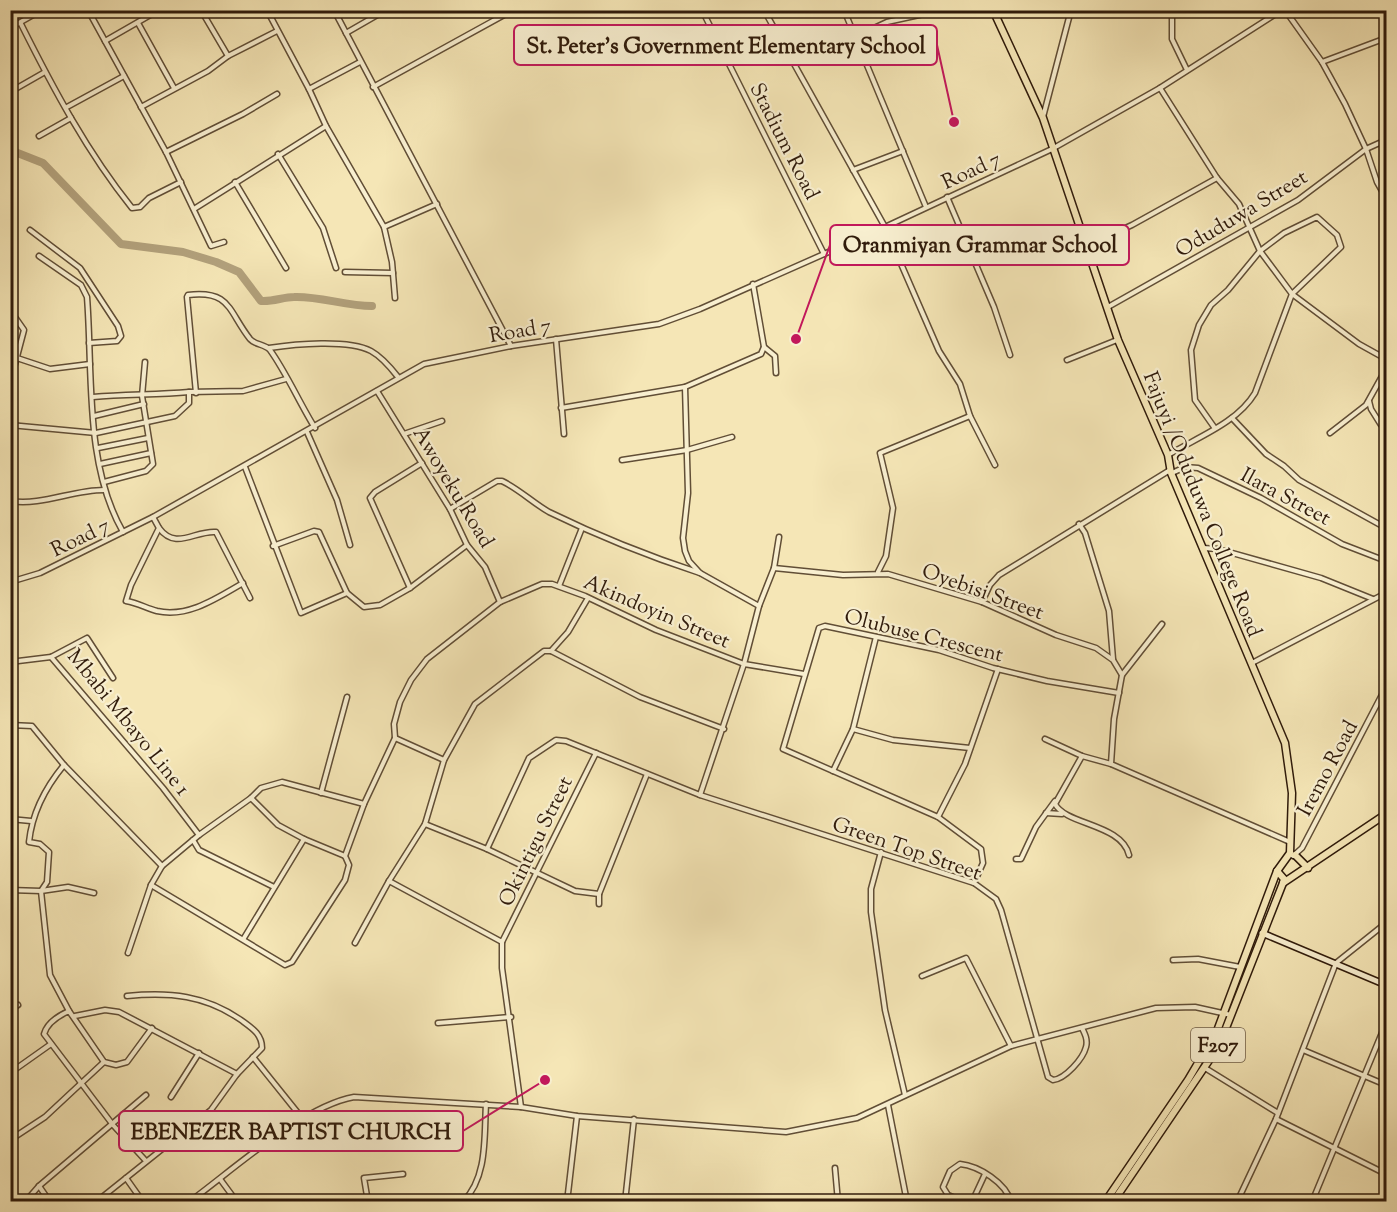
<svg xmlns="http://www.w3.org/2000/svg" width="1397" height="1212" font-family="'Sorts Mill Goudy',serif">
<rect width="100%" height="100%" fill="#f5e6b6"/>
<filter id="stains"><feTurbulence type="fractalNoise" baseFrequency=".00333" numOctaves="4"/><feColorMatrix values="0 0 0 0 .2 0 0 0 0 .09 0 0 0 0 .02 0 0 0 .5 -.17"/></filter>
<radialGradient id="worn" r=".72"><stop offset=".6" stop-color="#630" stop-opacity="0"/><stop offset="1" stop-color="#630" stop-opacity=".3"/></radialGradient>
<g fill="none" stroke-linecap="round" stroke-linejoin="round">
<!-- river -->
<path stroke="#b2a17c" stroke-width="8" d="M10 150 43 163 121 244 183 252 216 262 239 272 261 301C273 302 283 297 294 297 320 296 345 306 372 306"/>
<!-- street casing -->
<g stroke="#614e36" stroke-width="7">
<g id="street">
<path d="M88 10 166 152 211 246 224 242"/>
<path d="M201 10 228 56"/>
<path d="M267 10 309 89 326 126 384 227 392 262 395 298"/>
<path d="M334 10 511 346"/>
<path d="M702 10 824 254"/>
<path d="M764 10 885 227 939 351 960 384 970 416 995 465"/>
<path d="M844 10 926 207"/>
<path d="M908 10 909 16"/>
<path d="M1172 10V39L1187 70"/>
<path d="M1285 10 1322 62 1345 104 1366 149 1377 182 1386 198"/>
<path d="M138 23 174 88"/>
<path d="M21 24C53 88 87 152 132 208L140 207 149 198 181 182"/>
<path d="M10 28 42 10"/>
<path d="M346 33 386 10"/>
<path d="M857 36 887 22 942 10"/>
<path d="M105 41 159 10"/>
<path d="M1322 62 1386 38"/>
<path d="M373 87 513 10"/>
<path d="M1160 88 1217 178 1239 204 1260 251 1292 294 1359 344 1386 359"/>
<path d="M309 89 360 62"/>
<path d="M10 92 45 72"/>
<path d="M67 107 124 76"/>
<path d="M141 107 208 71 228 56 277 31"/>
<path d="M1043 117 1071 10"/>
<path d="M39 136 71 118"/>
<path d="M166 152 243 114 277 94"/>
<path d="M278 154 323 228 336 268"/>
<path d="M853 170 903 151"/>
<path d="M235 182 286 268"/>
<path d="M10 189H11"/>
<path d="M947 197 994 307 1010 355"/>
<path d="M194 209 326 126"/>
<path d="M384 227 437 204"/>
<path d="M30 230 80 268 118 326 121 336 117 341 89 343"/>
<path d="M1086 246 1132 225 1217 178"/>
<path d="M39 256 81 285 87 297C93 373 84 464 123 532"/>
<path d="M345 272 393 273"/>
<path d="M1108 307 1298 200 1366 149 1386 140"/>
<path d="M10 310 24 330 10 383"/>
<path d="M556 339 564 434"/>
<path d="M764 347 775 356 776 373"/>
<path d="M269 348C295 344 348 339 371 351 382 357 391 368 398 377"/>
<path d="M17 358 50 369 90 364"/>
<path d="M1067 360 1117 340"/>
<path d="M685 387 688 493 683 538 685 551 689 561 700 573 759 606"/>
<path d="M377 391 450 509 467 545 485 567 500 602"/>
<path d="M196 393 187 297 188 295C231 290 228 311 250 339 255 345 265 344 270 350 286 372 300 404 315 428"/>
<path d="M93 397C126 394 156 395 189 392"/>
<path d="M1369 401 1371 409 1381 425"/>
<path d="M561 408 685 387 761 354 764 347 753 284"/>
<path d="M94 416 144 404"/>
<path d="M1232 418 1266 454 1284 466 1299 480 1386 528"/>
<path d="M10 425 96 433 175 416 189 403V392L243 391 286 379"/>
<path d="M307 432 337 500 350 545"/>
<path d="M1330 433 1366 405 1386 369"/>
<path d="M404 434 442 421"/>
<path d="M98 448 148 438"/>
<path d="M1168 455C1198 437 1237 423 1255 393L1292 294 1341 247 1337 235 1317 217 1284 233 1260 251 1228 290 1211 305 1199 325 1191 350 1195 400 1214 427"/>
<path d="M622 460 687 450 732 437"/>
<path d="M100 464 151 453"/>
<path d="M245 467 301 613 347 593"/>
<path d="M1172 473 1185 467 1198 468 1261 498 1342 544 1386 561"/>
<path d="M104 482 146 471 153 464 142 396 145 362"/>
<path d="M10 501C42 506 72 490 104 490"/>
<path d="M450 509 497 481H502C519 489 533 503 549 512 598 536 648 556 700 573"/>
<path d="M153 517 159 528 131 585 126 601C138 603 146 608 157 611 188 618 217 598 243 583"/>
<path d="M1079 524 1085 533 1109 611 1113 659"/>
<path d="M159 528C176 551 195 530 216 532L250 598"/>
<path d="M273 546 314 531 319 532 347 593 364 607 380 605 410 588 467 545"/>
<path d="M1203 548 1218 549 1321 578 1373 599"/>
<path d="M774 568 843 575 888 574 982 602 1056 635 1096 648 1113 660 1122 675 1114 719 1111 764 1290 842"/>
<path d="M878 572 886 556 893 508 880 453 970 416"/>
<path d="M10 582 40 573 153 517 424 364 511 346 659 324 700 309 885 227 1052 149 1160 88 1282 10"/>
<path d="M559 586 582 528"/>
<path d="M410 588 370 498 375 492 422 463"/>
<path d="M982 602 990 585 999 575 1170 470"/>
<path d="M551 651 568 632 588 598"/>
<path d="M51 657 163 788 199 835"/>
<path d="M10 662 51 657 87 638 113 678"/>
<path d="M1252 663 1386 593"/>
<path d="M1122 675 1162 624"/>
<path d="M10 725 32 726 64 765 162 866"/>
<path d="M853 729 893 740 970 748"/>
<path d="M395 738 444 760"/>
<path d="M1045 739 1082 756 1111 764"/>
<path d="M1082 756 1055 804C1066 825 1122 824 1129 855"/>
<path d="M64 765C45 788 32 813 29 842L40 844 49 852 47 882 41 891 50 975 69 1011"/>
<path d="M833 771 853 729 876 637"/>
<path d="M321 793 347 697"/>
<path d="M700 795 744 664 759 606 774 568 779 537"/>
<path d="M1046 813 1062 814"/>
<path d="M938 817 965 764 998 669"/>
<path d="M10 819 31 821"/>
<path d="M425 824 487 849 575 891 599 894"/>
<path d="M193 840 199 850 274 887"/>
<path d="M487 849 529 758 556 740 566 741 700 795 974 883 996 899 1001 910 1048 1077 1053 1080C1065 1079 1083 1059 1086 1047 1088 1040 1085 1034 1082 1028"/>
<path d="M881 852 871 889V912L885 1010 905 1095"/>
<path d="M345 856 364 804 395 738 394 724 400 702 411 680 427 659 500 602 542 584H552L585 596 656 630 744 664 804 674"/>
<path d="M1293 856 1302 848 1386 687"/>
<path d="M1016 859H1021L1036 827 1055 801"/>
<path d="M389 881 502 942"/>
<path d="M974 883 983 863 981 849 938 817 783 749 819 628 825 626 939 650 993 668 1047 681 1119 693"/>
<path d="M151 885 285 965 292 962 345 880 349 865 345 856 304 839 278 825 251 798"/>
<path d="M10 890 41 891 68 887 94 893"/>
<path d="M599 904V894L647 774"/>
<path d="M244 938 304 839"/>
<path d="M355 943 389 881 425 824 444 760 475 704 544 651H551L640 697 724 729"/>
<path d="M128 953 151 885 162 866 199 835 251 798 261 788 282 782 364 804"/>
<path d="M1173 960 1198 959 1240 967"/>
<path d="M922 976 966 958 1011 1046"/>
<path d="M10 1009 18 1005"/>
<path d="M75 1016 105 1010 119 1012 237 1074"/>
<path d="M438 1023 511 1017"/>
<path d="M1303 1050 1386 1085"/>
<path d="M253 1057 302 1118"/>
<path d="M1205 1068 1278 1113"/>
<path d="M10 1073 51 1044"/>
<path d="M171 1097 199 1053"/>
<path d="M888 1105 907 1202"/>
<path d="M521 1107 502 968V942L596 753"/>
<path d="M1276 1119 1386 1174"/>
<path d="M10 1140 45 1117 104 1062"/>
<path d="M146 1161 113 1125 44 1034C47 1023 60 1015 69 1011L104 1062 116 1065 127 1062 152 1028"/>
<path d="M835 1168 838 1202"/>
<path d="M126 1178 143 1202"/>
<path d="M220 1179 237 1202"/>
<path d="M39 1186 50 1202"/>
<path d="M25 1202 39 1186 146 1095"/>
<path d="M96 1202 211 1110 237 1074 262 1048C262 1034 252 1028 241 1020 205 995 170 992 127 996"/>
<path d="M189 1202C233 1170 303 1106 354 1097L521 1107 577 1116 786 1132 857 1118 1011 1046 1156 1008 1195 1007 1231 1015"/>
<path d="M368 1202 364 1178 403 1174"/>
<path d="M463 1202C488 1177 484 1136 486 1104"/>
<path d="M567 1202 577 1116"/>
<path d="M625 1202 634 1119"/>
<path d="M964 1202 948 1195 943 1187 950 1171 960 1164C979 1166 1006 1183 1011 1202"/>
<path d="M972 1202 985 1174"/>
<path d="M1237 1202 1276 1119 1336 963 1386 923"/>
<path d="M1312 1202 1386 1023"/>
</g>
</g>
<!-- secondary casing -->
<g stroke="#301b0b" stroke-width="8">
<path id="secondary" d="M1262 933 1386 985"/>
</g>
<!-- primary casing -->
<g stroke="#301b0b" stroke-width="9">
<g id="primary">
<path d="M993 10 1043 118 1118 340 1168 455 1171 473 1285 743 1292 793 1290 853 1277 871 1217 1031 1188 1080 1105 1202"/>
<path d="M1295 855 1308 868"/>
<path d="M1283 883 1386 814"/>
<path d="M1113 1202 1214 1053 1224 1033 1283 883 1284 879 1277 871"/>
</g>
</g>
<!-- street -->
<use href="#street" stroke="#f8efd0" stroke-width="4"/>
<!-- secondary -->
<use href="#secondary" stroke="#f8efd0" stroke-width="5"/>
<!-- primary -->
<use href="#primary" stroke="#f5e6b6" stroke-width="6"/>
</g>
<g text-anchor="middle" stroke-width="4.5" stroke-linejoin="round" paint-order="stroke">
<!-- shield labels -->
<rect fill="#f8efd0" stroke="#6c5b46" stroke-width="1.5" x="1191" y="1028" width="54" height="34" rx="4.5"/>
<g font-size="20" font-weight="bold" fill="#301b0b">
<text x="1218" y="1052">F207</text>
</g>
<!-- street labels -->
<g font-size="21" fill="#301b0b" stroke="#f8efd0">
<text transform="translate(785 141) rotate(63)" y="7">Stadium Road</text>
<text transform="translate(971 170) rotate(-25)" y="7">Road 7</text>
<text transform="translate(1241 213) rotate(-31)" y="7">Oduduwa Street</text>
<text transform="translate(520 330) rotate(-10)" y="7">Road 7</text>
<text transform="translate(454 487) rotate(59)" y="7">Awoyeku Road</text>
<text transform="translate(1286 496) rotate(28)" y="7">Ilara Street</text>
<text transform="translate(1203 504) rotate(68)" y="7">Fajuyi /Oduduwa College Road</text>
<text transform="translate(80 537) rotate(-26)" y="7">Road 7</text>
<text transform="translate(983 591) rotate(20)" y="7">Oyebisi Street</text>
<text transform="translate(657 611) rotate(23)" y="7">Akindoyin Street</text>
<text transform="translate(924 635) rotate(14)" y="7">Olubuse Crescent</text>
<text transform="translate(129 722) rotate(51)" y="7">Mbabi Mbayo Line 1</text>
<text transform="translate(1327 768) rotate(-62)" y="7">Iremo Road</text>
<text transform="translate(535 841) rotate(-64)" y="7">Okintigu Street</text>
<text transform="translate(907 848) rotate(19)" y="7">Green Top Street</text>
</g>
</g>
<!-- callouts -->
<path fill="none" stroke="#c2185b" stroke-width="2" d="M954 122L937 45M796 339L830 245M545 1080L463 1131"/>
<g fill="#c2185b" stroke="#f8efd0" stroke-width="2">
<circle cx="954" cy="122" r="6"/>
<circle cx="796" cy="339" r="6"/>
<circle cx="545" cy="1080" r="6"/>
</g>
<g fill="#f8efd0" stroke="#c2185b" stroke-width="2">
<rect x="514" y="25" width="423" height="40" rx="6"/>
<rect x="830" y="225" width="299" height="40" rx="6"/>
<rect x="119" y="1111" width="344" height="40" rx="6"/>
</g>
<g font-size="22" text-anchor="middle" font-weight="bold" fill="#301b0b">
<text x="726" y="53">St. Peter's Government Elementary School</text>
<text x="980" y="252">Oranmiyan Grammar School</text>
<text x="291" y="1139">EBENEZER BAPTIST CHURCH</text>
</g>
<!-- margin -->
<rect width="1397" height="1212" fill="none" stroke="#f5e6b6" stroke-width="36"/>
<rect x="12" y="12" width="1373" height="1188" fill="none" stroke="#301b0b" stroke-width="3"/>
<rect x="18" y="18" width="1361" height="1176" fill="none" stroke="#301b0b" stroke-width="1.5"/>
<rect width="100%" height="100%" filter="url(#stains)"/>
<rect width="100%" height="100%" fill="url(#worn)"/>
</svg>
